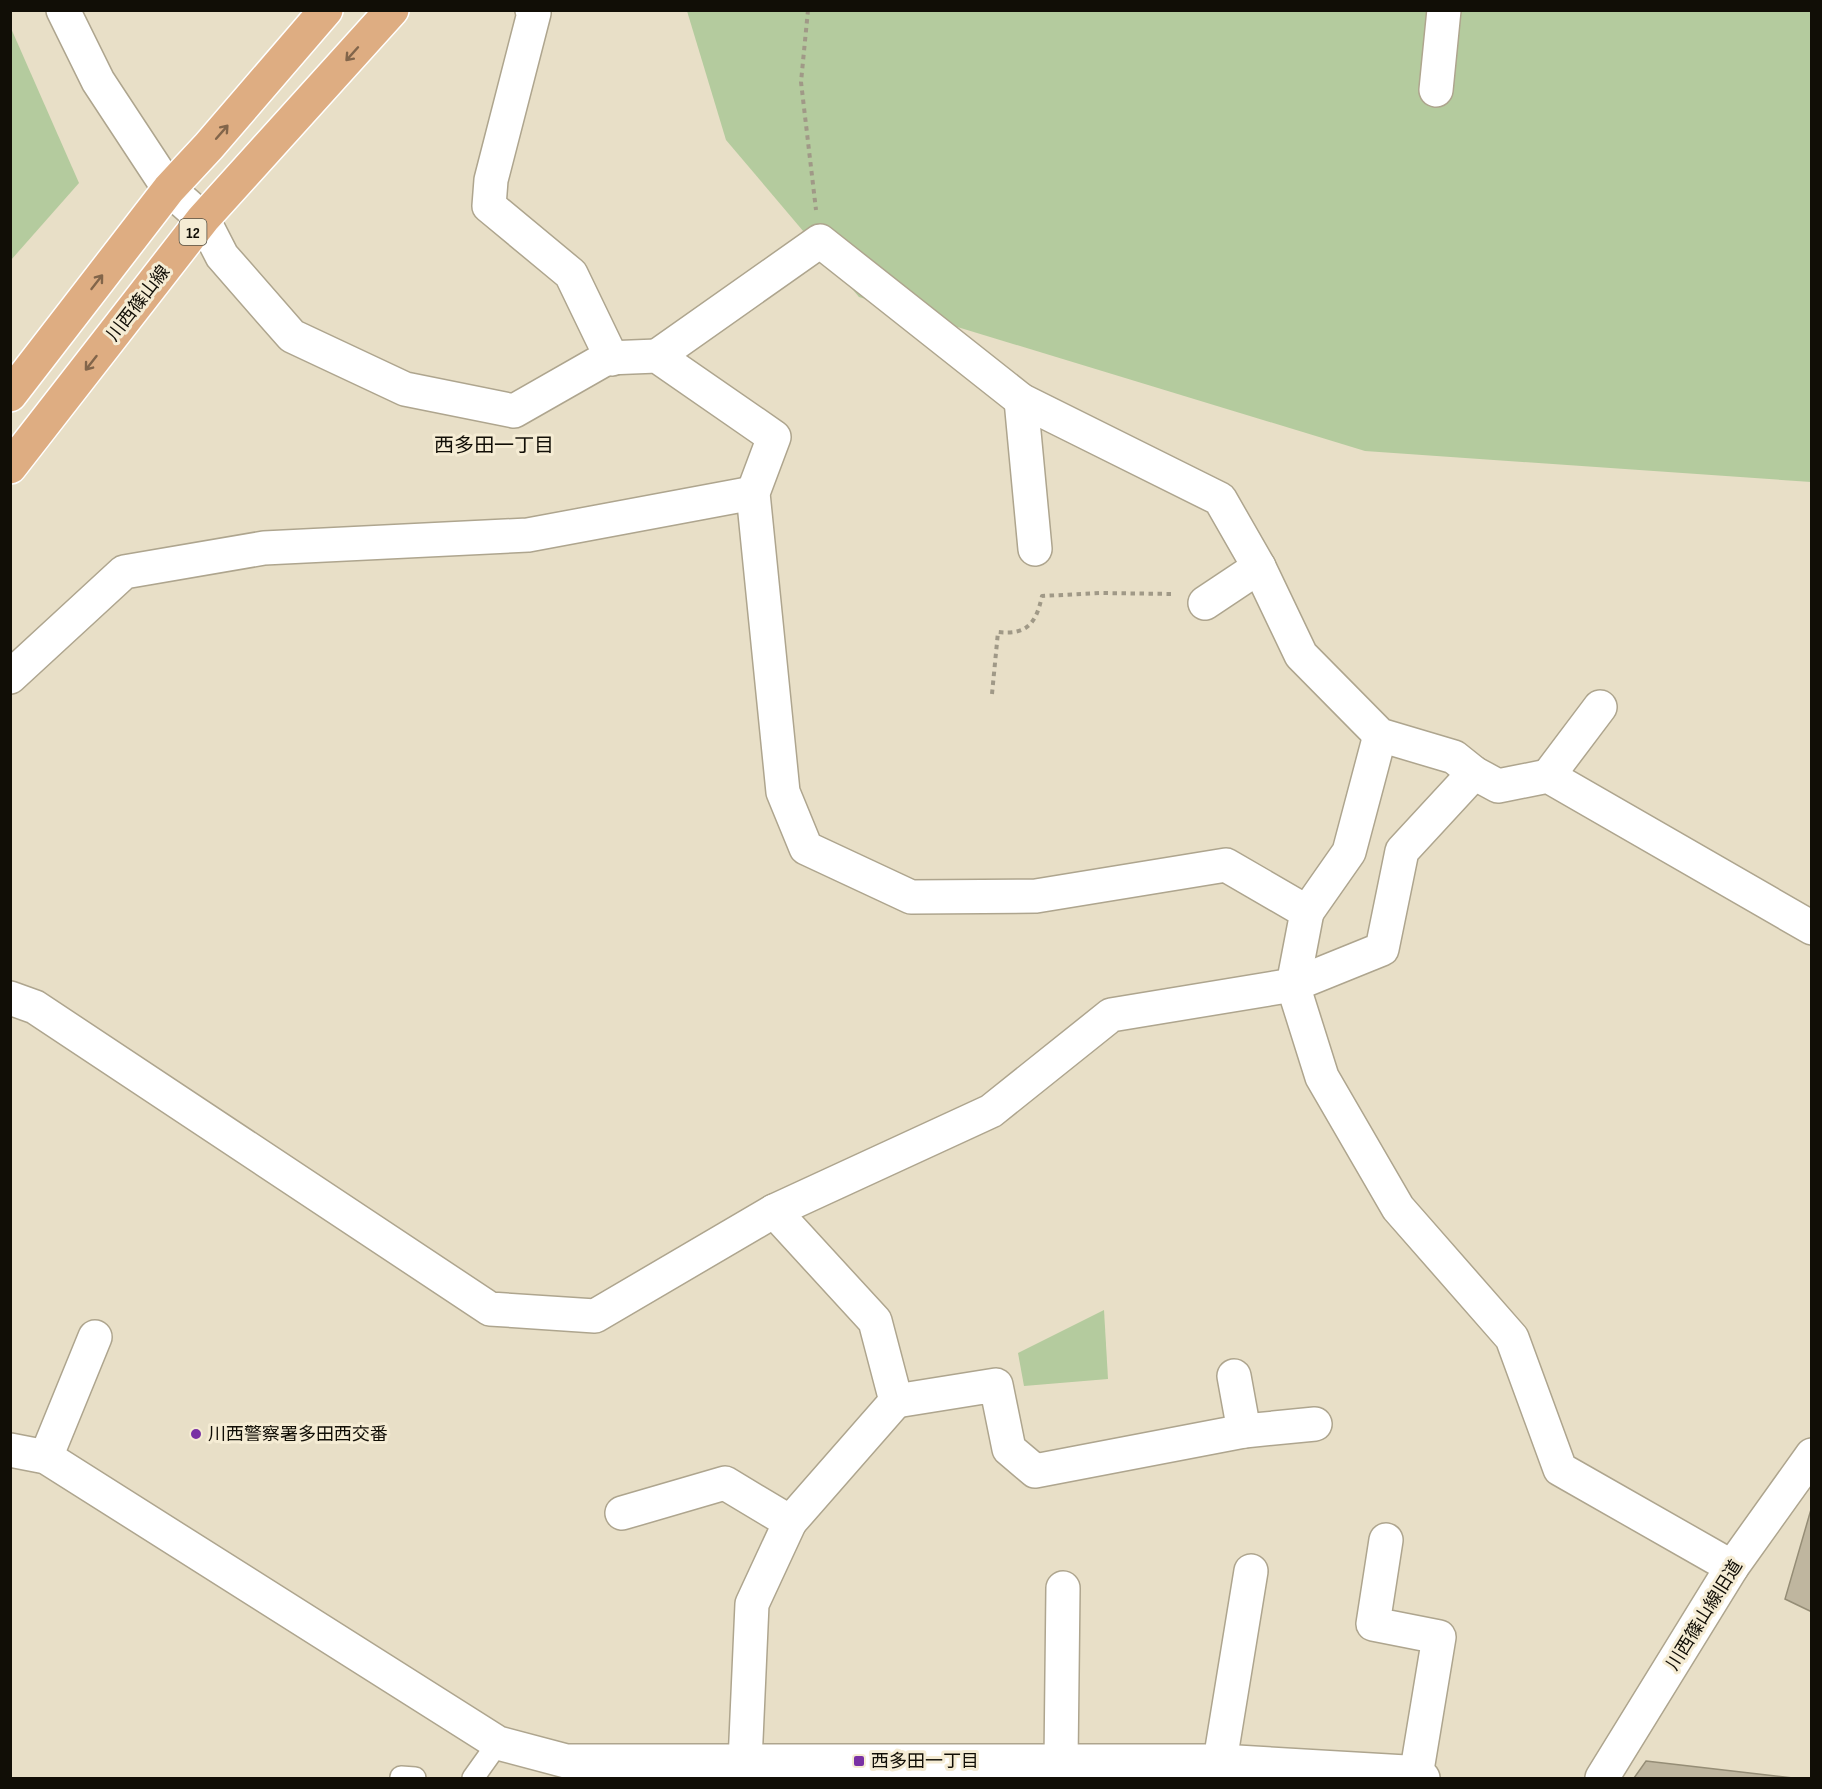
<svg xmlns="http://www.w3.org/2000/svg" width="1822" height="1789" font-family="'Sofia Sans Condensed','Noto Sans JP',sans-serif">
<rect width="100%" height="100%" fill="#e8dfc7"/>
<!-- green -->
<g fill="#b4cb9e">
<path d="M687 11H1811V482L1365 451 859 297 726 140Z"/>
<path d="M10 26 79 183 11 260H10Z"/>
<path d="M1104 1310 1108 1379 1024 1386 1018 1353Z"/>
</g>
<!-- building -->
<g fill="#bfb69f" stroke="#958d76" stroke-width="1.5">
<path d="M1812 1506V1612L1785 1599Z"/>
<path d="M1646 1761 1793 1778H1634Z"/>
</g>
<g fill="none" stroke-linecap="round" stroke-linejoin="round">
<!-- service casing -->
<g stroke="#aea58e" stroke-width="24">
<g id="service">
<path d="M401 1777 415 1778"/>
<path d="M473 1778 498 1743"/>
</g>
</g>
<!-- minor casing -->
<g stroke="#aea58e" stroke-width="36">
<g id="minor">
<path d="M63 10 98 81 169 189 203 219 222 256 292 336 405 389 514 411 607 358 657 356 774 437 753 493 783 792 806 848 911 897 1036 896 1226 865 1307 912 1293 985 1322 1077 1398 1208 1512 1338 1560 1469 1732 1567"/>
<path d="M532 10 534 13 491 180 489 206 571 274 612 359"/>
<path d="M1436 90 1444 10"/>
<path d="M657 356 820 241 1021 400 1220 499 1259 567 1301 655 1380 735 1454 757 1474 773 1498 786 1548 776 1812 928"/>
<path d="M1021 400 1035 549"/>
<path d="M1205 603 1259 567"/>
<path d="M10 677 124 572 264 548 528 535 753 493"/>
<path d="M1548 776 1600 707"/>
<path d="M1307 912 1349 852 1380 735"/>
<path d="M10 998 35 1007 490 1309 595 1316 774 1211 875 1321 896 1401 790 1522"/>
<path d="M774 1211 991 1111 1111 1015 1293 985 1382 949 1402 851 1474 773"/>
<path d="M1234 1376 1244 1431"/>
<path d="M896 1401 996 1385 1009 1449 1035 1471 1244 1431 1315 1424"/>
<path d="M46 1457 95 1337"/>
<path d="M622 1513 725 1483 790 1522 752 1604 745 1762"/>
<path d="M1386 1540 1373 1624 1439 1637 1416 1776"/>
<path d="M1061 1761 1063 1588"/>
<path d="M1220 1761 1251 1571"/>
</g>
</g>
<!-- tertiary casing -->
<g stroke="#aea58e" stroke-width="36">
<g id="tertiary">
<path d="M10 1450 46 1457 498 1743 566 1761H1220L1406 1772 1423 1778"/>
<path d="M1602 1778 1732 1567 1812 1455"/>
</g>
</g>
<!-- primary casing -->
<g stroke="#fff" stroke-width="36">
<g id="primary">
<path d="M10 395 169 189 209 146 326 10"/>
<path d="M10 467 203 219 392 10"/>
</g>
</g>
<!-- path -->
<g stroke="#a09987" stroke-width="4" stroke-dasharray="4.5 4.5" stroke-linecap="butt">
<path d="M808 10 801 82 816 210"/>
<path d="M992 694 998 632C1028 635 1036 623 1042 596L1100 593 1171 594"/>
</g>
<!-- service -->
<use href="#service" stroke="#fff" stroke-width="21"/>
<!-- minor -->
<use href="#minor" stroke="#fff" stroke-width="33"/>
<!-- tertiary -->
<use href="#tertiary" stroke="#fff" stroke-width="33"/>
<!-- primary -->
<use href="#primary" stroke="#dead82" stroke-width="33"/>
</g>
<!-- one-way arrows -->
<defs><path id="oneway-shaft" d="M-6 0H5M1.5-3L5.5 0L1.5 3" fill="none" stroke-width="1.6" stroke-linecap="round" stroke-linejoin="round" transform="scale(1.5)"/></defs>
<g stroke="#82654a">
<use href="#oneway-shaft" transform="translate(352 54) rotate(132)"/>
<use href="#oneway-shaft" transform="translate(222 132) rotate(-49)"/>
<use href="#oneway-shaft" transform="translate(97 282) rotate(-52)"/>
<use href="#oneway-shaft" transform="translate(91 363) rotate(128)"/>
</g>
<!-- markers -->
<g fill="#7931a4" stroke="#f5ecd4" stroke-width="2">
<circle cx="196" cy="1434" r="6"/>
<rect x="853" y="1755" width="12" height="12" rx="3"/>
</g>
<g text-anchor="middle" stroke-width="6" stroke-linejoin="round" paint-order="stroke">
<!-- shield labels -->
<rect fill="#f5ecd4" stroke="#555144" stroke-width="1.5" x="179.5" y="219" width="27" height="26" rx="4.5"/>
<g font-size="16" font-weight="bold" fill="#110e06">
<text x="193" y="238">12</text>
</g>
<!-- street labels -->
<g font-size="18" fill="#110e06" stroke="#f5ecd4">
<text transform="translate(138 303) rotate(-52)" y="6">川西篠山線</text>
<text transform="translate(1704 1615) rotate(-58)" y="6">川西篠山線旧道</text>
</g>
<!-- poi labels -->
<g font-size="18" fill="#110e06" stroke="#f5ecd4" text-anchor="start">
<text x="208" y="1440">川西警察署多田西交番</text>
<text x="871" y="1767">西多田一丁目</text>
</g>
<!-- neighbourhood labels -->
<g font-size="20" fill="#110e06" stroke="#f5ecd4">
<text x="494" y="452">西多田一丁目</text>
</g>
</g>
<!-- border -->
<rect width="1822" height="1789" fill="none" stroke="#110e06" stroke-width="24"/>
</svg>
